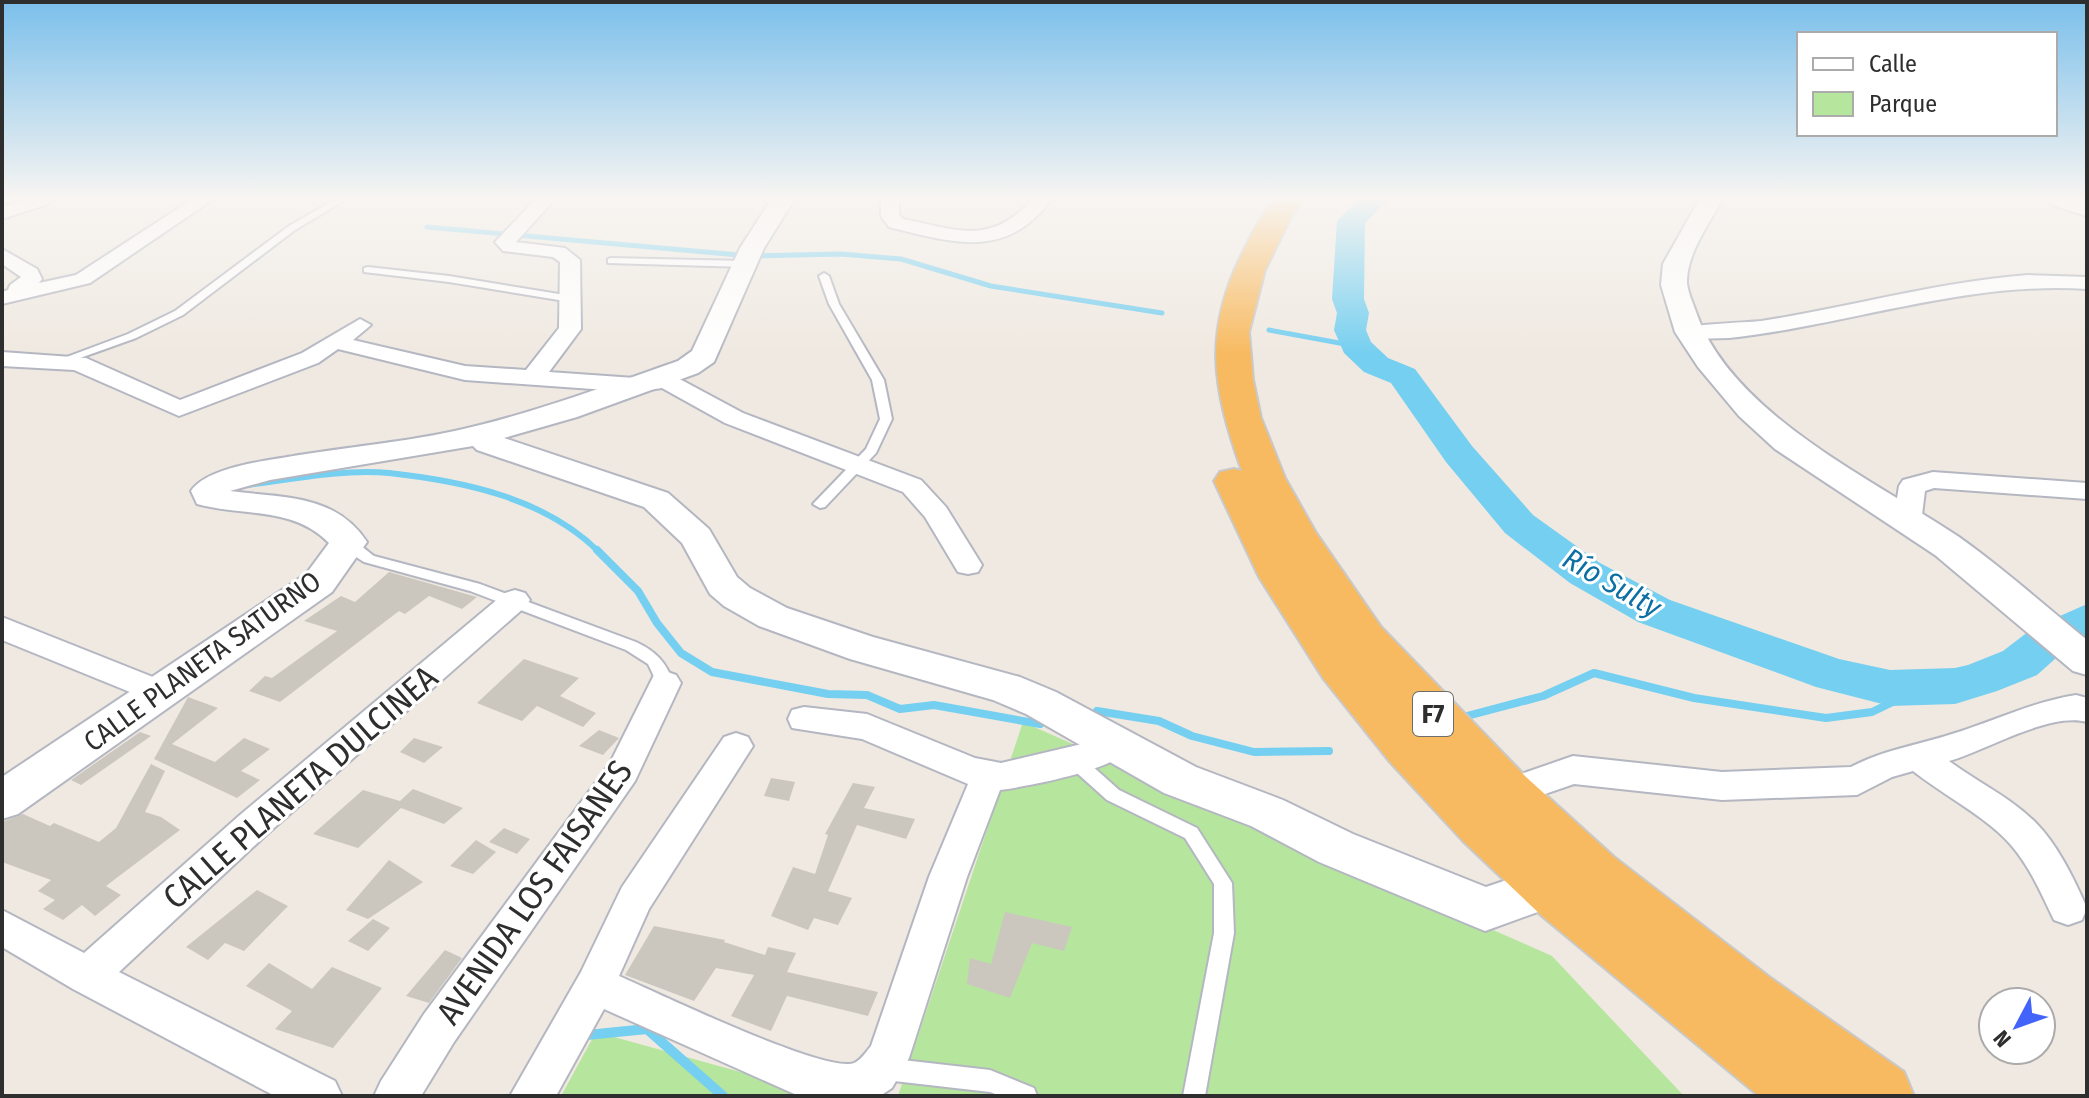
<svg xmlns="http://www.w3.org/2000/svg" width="2089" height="1098" font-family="'Fira Sans Condensed',sans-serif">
<rect width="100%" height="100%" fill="#efe9e1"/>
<!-- green -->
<g fill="#b6e59e">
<path d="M1023 722 1552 956 1684 1096H898Z"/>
<path d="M596 1032 827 1096H561Z"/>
</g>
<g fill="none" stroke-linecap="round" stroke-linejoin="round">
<!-- stream-far3 -->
<g stroke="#75cff0" stroke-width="5">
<path d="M427 227 750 256 841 254 901 259 991 286 1162 313"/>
<path d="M1269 330 1356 346"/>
</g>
<!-- stream-far2 -->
<path stroke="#75cff0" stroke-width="6" d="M247 485C293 479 343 469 389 473 463 481 545 498 599 552"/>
<!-- stream-far1 -->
<g stroke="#75cff0" stroke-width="8">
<path d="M597 550 638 591 657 623 681 653 712 672 828 694 867 695 900 709 934 705 1040 724"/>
<path d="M1097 711 1159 721 1192 736 1254 752 1329 751"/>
<path d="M1467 716 1543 696 1594 673 1694 698 1826 718 1872 712 1928 685"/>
</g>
<!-- stream -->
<path stroke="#75cff0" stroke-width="10" d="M587 1035 647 1029 723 1096"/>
<!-- river -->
<path fill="#75cff0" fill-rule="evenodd" d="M1358 200H1388L1365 223 1364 299 1369 313 1366 330 1371 342 1388 358 1415 369 1472 446 1533 515 1600 563 1670 600 1839 659 1890 670 1955 668 1968 665 2003 651 2033 628 2087 604V639L2065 650 2037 675 1997 691 1955 704 1890 706 1816 687 1638 622 1570 583 1505 533 1446 462 1391 383 1364 372 1344 353 1334 330 1337 313 1332 299 1337 221Z"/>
</g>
<!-- building -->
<g fill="#cbc7bf">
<path d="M389 572 477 597 462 609 429 596 405 614 399 611 280 702 249 691 265 676 272 678 337 631 304 621 341 596 355 602Z"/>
<path d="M524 659 579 678 560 696 596 713 583 727 537 706 522 721 477 703Z"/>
<path d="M188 697 218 708 172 744 215 762 244 738 270 749 241 771 260 780 237 798 154 759Z"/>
<path d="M599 730 619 738 603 755 579 746Z"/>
<path d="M140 732 151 736 81 785 71 780Z"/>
<path d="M414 738 443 747 424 763 400 752Z"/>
<path d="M151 764 165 771 145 812 161 817 180 830 106 886 121 895 95 916 82 905 63 920 43 909 55 900 38 891 51 880 2 862V822L23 814 50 826 54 823 99 842 116 828Z"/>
<path d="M771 778 795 782 789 801 764 796Z"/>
<path d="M853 783 875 787 864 808 915 819 906 839 857 825 828 891 852 898 838 925 814 918 808 930 771 916 793 867 815 874 828 835 825 834Z"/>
<path d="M413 789 463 808 444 824 401 808 358 848 313 834 363 790 400 801Z"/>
<path d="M504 828 530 839 517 854 489 842Z"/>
<path d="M476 840 496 852 473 874 450 866Z"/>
<path d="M389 860 423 882 368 919 346 910Z"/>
<path d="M257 890 288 906 244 951 225 943 208 960 186 947Z"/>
<path d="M1005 912 1072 927 1064 951 1032 943 1010 998 967 984 970 958 991 964Z"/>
<path d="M373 919 390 928 368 951 348 941Z"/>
<path d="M654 926 725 940 724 942 765 955 768 947 796 953 787 972 878 992 868 1016 787 996 771 1031 731 1016 754 975 716 968 694 1001 625 975Z"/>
<path d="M445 950 462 958 429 1003 406 996Z"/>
<path d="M269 963 312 989 332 967 382 988 333 1048 275 1029 292 1011 246 986Z"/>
</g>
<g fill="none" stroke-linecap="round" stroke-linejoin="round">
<!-- service casing -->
<g stroke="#b4b7c1" stroke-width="4">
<g id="service">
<path d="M334 200H345L295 230 183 315 136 338 66 363H58L56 361 128 334 175 311 289 226Z"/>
<path d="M764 200H787C782 204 769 204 764 200Z"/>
<path d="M611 258 746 261 751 264 746 267 608 263V259Z"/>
<path d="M368 267 449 276 571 296 576 299 571 302 449 282 364 272V268Z"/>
<path d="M824 273 829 276 839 304 884 380 892 419 876 453 825 507 820 508 813 504 866 449 880 419 872 380 829 304 819 276Z"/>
<path d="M349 538C357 540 366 551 374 556L480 584 636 642C655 651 667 662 673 683L671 687H659L648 664 626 650 470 591 364 562 350 553 342 542Z"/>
<path d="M1074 753 1080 755 1119 790 1197 828 1232 883 1234 933 1205 1096H1183L1214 933V884L1185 838 1107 800 1068 765 1065 760 1068 755Z"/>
<path d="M885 1058 990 1070 1034 1088 1037 1096H1000L990 1092 885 1080 877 1076 874 1069 877 1062Z"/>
</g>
</g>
<!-- minor casing -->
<g stroke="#b4b7c1" stroke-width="4">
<g id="minor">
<path d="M24 200H51L48 204 2 219V207Z"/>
<path d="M191 200H212L90 283 2 304V292L8 290 10 285 21 277 2 264V249L37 269 42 279 39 283 76 275Z"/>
<path d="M535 200H554L516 242 565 248 580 260 581 329 549 372 635 378 666 374 674 376 743 413 921 480 946 507 982 565 978 572 968 574 958 572 925 517 903 492 725 423 662 388 635 392 465 380 338 349 318 363 179 416 74 370 2 366V352L86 358 180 400 302 353 360 319 371 325 353 340 465 366 526 370 559 328 560 262 553 257 503 251 495 242Z"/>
<path d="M881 200H899V215L903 219C959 230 989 246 1032 200H1051C1006 260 953 243 889 227L881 216Z"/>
<path d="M2028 275 2087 277V289C1964 281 1850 325 1729 338L1689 339 1678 332C1686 323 1745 323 1761 321 1851 307 1937 282 2028 275Z"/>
<path d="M1933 472 2087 483V499L1934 488 1925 491 1921 523 1917 529 1907 532 1897 529 1893 523 1899 486 1903 480Z"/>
<path d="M515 590 525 593 530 600 525 607 266 835 119 972 335 1081 342 1096H275L73 989 2 947V910L84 953 240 815 505 593Z"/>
<path d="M2 617 173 685 178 693 173 701 162 705 2 640Z"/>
<path d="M665 671 676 675 681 683 635 781 454 1042 421 1096H374L381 1081 424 1014 610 763 654 675Z"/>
<path d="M2076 695 2087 698V722C2049 712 1987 750 1949 761 1977 782 2010 797 2035 822 2058 845 2074 879 2087 908L2082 920 2068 925 2054 920C2042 895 2030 867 2011 845 1988 818 1942 794 1913 771L1892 777 1857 795 1722 800 1574 784 1507 807 1495 803 1490 793 1495 783 1573 756 1722 772 1851 767C1883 750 1918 745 1952 734 1994 721 2032 702 2076 695Z"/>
<path d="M804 707 867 714 975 758 1001 763 1086 743 1118 731 1130 735 1135 744C1122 769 1029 786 1000 790L967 877 909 1058 892 1088 880 1096H799L604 1009 556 1096H510L581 972 622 887 724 737 736 733 748 737 753 746 649 909 619 976C656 992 825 1074 854 1063 861 1060 866 1052 871 1046L929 877 968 784 862 739 792 728 788 719 792 710Z"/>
</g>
</g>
<!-- tertiary casing -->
<g stroke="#b4b7c1" stroke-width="4">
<g id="tertiary">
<path d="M771 200H794L764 248 714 362 698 373 577 417 504 438 668 493 709 529 737 577 750 588 787 608 873 637 1020 677 1056 692 1196 767 1283 800 1353 834 1486 887 1551 865 1568 871 1575 886 1568 901 1485 931 1468 924 1319 862 1251 826 1164 793 1026 714 993 700 850 659 759 626 724 606 710 594 682 543 644 507 477 450 473 446 270 480 230 491C281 498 335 493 367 542L332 592 18 814 2 819V777L306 574 329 543C293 506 244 517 197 504L191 491C207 467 265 461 293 456 354 446 419 441 480 425 547 408 612 384 678 361L692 351 740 248Z"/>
<path d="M1699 200H1722C1709 224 1686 255 1687 283 1688 293 1693 303 1696 312 1731 414 1874 480 1959 537 2003 568 2045 606 2087 640V675L2073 671 1935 555 1775 449 1739 416 1698 367 1675 332 1661 285 1663 264Z"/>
<path d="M2049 200 2087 201V216L2052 205Z"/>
</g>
</g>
<!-- trunk casing -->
<g stroke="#c9c9c9" stroke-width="4">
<path id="trunk" d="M1275 200H1305L1291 217 1265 270 1249 332 1253 380 1261 418 1285 478 1316 533 1381 627 1526 777 1614 857 1772 979 1904 1072 1914 1096H1759L1542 916 1463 841 1390 762 1323 678 1259 577 1214 481 1220 472 1234 469 1242 471C1212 387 1202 329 1246 246 1254 230 1262 213 1275 200Z"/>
</g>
<!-- service -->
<use href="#service" fill="#fff" fill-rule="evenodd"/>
<!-- minor -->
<use href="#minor" fill="#fff" fill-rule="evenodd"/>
<!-- tertiary -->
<use href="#tertiary" fill="#fff" fill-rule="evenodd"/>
<!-- trunk -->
<use href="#trunk" fill="#f8ba60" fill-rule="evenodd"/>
</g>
<!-- sky -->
<linearGradient id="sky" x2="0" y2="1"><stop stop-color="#7abfeb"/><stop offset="0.56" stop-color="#f8f5f2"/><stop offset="1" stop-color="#f8f5f2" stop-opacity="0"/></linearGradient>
<rect width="2089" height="354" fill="url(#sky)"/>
<g text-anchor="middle" stroke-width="6" stroke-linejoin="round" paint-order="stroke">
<!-- shield labels -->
<rect fill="#fff" stroke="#6d6d6d" stroke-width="2" x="1413" y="692" width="40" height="44" rx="6"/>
<g font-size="26" font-weight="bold" fill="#2e2e2e">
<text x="1433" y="723">F7</text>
</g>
<!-- street labels -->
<g font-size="28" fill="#2e2e2e" stroke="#fff">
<text transform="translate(202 661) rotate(-36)" y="10">CALLE PLANETA SATURNO</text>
</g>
<!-- water labels -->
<g font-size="30" font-style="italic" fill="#0d6fa3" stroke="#fff">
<text transform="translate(1612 583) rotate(30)" y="10">Río Sulty</text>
</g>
<!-- near-street labels -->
<g font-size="34" fill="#2e2e2e" stroke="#fff">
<text transform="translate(300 787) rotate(-41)" y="12">CALLE PLANETA DULCINEA</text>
<text transform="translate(534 892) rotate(-55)" y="12">AVENIDA LOS FAISANES</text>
</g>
</g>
<!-- border -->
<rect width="2089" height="1098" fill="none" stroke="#2e2e2e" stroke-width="8"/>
<!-- legend -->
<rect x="1797" y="32" width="260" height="104" fill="#ffffff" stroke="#ababab" stroke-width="2"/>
<rect x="1813" y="58" width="40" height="12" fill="#ffffff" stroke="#ababab" stroke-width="2"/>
<text x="1869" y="72" font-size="24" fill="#2e2e2e">Calle</text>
<rect x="1813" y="92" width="40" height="24" fill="#b6e59e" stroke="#ababab" stroke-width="2"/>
<text x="1869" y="112" font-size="24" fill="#2e2e2e">Parque</text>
<!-- north arrow -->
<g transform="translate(2017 1026) rotate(229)"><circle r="38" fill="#ffffff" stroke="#ababab" stroke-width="2"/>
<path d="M0-6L14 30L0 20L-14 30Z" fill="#4264fb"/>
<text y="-12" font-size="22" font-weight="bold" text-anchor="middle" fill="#2e2e2e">N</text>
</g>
</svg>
